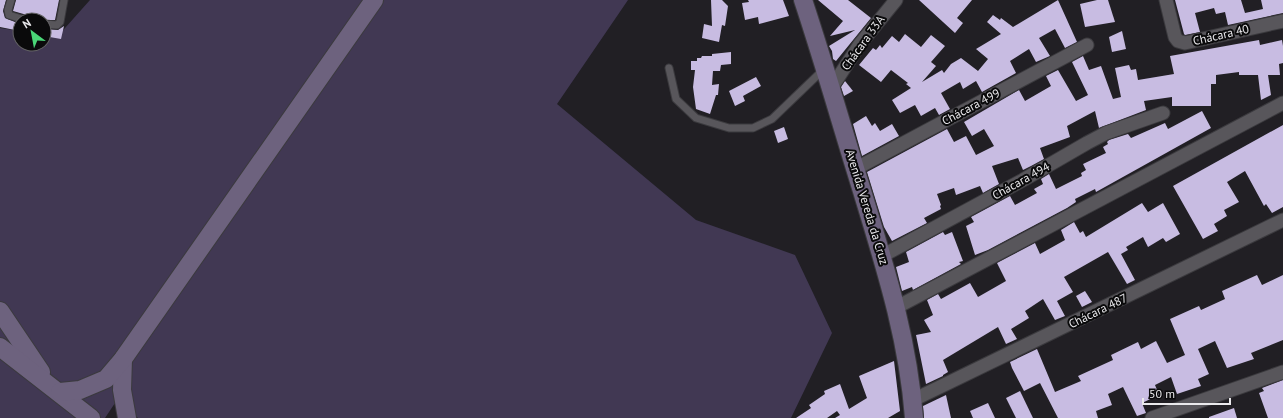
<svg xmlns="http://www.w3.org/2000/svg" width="1283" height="418" font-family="'PT Sans',sans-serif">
<rect width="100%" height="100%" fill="#211f24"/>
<!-- green -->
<path fill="#413853" d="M90 0H628L557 104 696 220 795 255 832 333 791 418H138L117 400 105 418H0V28L20 31V44H44V35L57 37Z"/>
<!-- building -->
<g fill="#c8bce2">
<path d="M0 0H6L3 11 5 18 20 24V31L0 27Z"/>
<path d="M16 0H59L55 20H30L27 15 13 11Z"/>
<path d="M711 0H722L728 6 725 26 722 25 719 42 702 38 704 24 712 26Z"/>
<path d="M748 0H783L789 16 759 24 758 17 745 20 742 3 749 2Z"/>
<path d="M818 0H848L871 18 836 61 833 59 832 51 829 46 855 30 830 36 843 21Z"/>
<path d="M919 0H972L957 18 963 23 955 33Z"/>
<path d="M1058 0 1077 42 1065 48 1055 29 1039 38 1050 56 1036 62 1029 49 1010 61 1016 73 982 92 976 81 963 89 960 82 941 93 950 109 939 115 935 108 921 116 915 105 900 113 892 100 911 88 906 84 908 83 891 70 881 82 859 65 873 48 876 50 880 45 882 48 892 36 899 42 905 34 921 47 931 35 945 46 931 62 936 66 922 82 942 70 944 73 951 64 961 58 978 71 988 59 976 49 1001 34 987 22 993 15 1000 20 1001 18 1013 27Z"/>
<path d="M1097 0H1108L1115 22 1085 27 1080 4Z"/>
<path d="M1175 0H1241L1245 13 1263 9 1261 0H1283V13L1228 25 1225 12 1216 14 1214 8 1195 13 1200 32 1185 35 1184 34Z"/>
<path d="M64 26 61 39 44 36V29L58 30Z"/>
<path d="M1122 31 1126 49 1112 52 1109 37Z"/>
<path d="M1259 40 1260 45 1282 40 1283 46V63L1279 64 1280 75H1268L1271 95 1261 100 1258 75H1239V72L1216 75V84H1211V106H1172V97L1144 101 1146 110 1099 128 1095 111 1067 126 1070 137 1040 148 1044 159 1031 166 1023 170 1018 158 992 166 999 184 983 193 980 186 956 195 954 188 937 194 941 205 940 206 941 209 924 218 927 223 892 241 884 227 867 172 947 129 954 142 966 136 976 155 994 146 984 129 972 136 964 122 1019 90 1025 101 1051 86 1046 76 1058 70 1076 101 1088 95 1072 62 1083 56 1089 70 1101 66 1113 99 1121 97 1115 68 1129 65 1131 70 1136 69 1138 80 1174 74 1170 56Z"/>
<path d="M731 52V64L721 65 720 71H713L712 85 719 84 718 95H716L710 114 696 109 693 87 695 70H691V61H697V58H701L702 56H712V54Z"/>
<path d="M756 77 761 86 743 96 745 101 735 106 729 91Z"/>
<path d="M845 81 853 91 844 96 841 87Z"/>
<path d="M1202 111 1211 128 1096 192 1095 189 1075 199 1076 202 1067 208 988 250 975 255 966 226 974 222 971 217 1010 196 1015 205 1037 193 1034 189 1043 184 1041 179 1049 174 1056 189 1082 176 1081 173 1086 170 1083 164 1106 153 1103 147 1108 144 1107 142 1109 140 1128 134 1131 138 1165 123 1168 129Z"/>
<path d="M866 116 872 126 875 123 880 131 892 124 899 136 862 156 853 124Z"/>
<path d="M1283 125V207L1272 213 1266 204 1264 206 1245 171 1227 182 1239 202 1224 210 1227 216 1214 224 1218 231 1203 239 1173 186Z"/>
<path d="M784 127 788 139 778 143 774 131Z"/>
<path d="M1142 203 1148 212 1163 203 1180 234 1166 242 1163 238 1148 247 1143 237 1126 247 1128 250 1121 254 1135 280 1127 284 1108 252 1064 277 1073 292 1057 301 1065 316 1055 320 1043 299 1025 311 1029 318 1011 329 1017 339 1006 344 998 327 943 360 948 372 943 375V376L926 384 916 335 931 332 924 320 933 315 927 300 938 294 941 299 970 283 978 297 1006 281 997 263 1035 243 1040 254 1065 240 1061 230 1074 222 1080 233 1083 231 1086 237Z"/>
<path d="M943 232 945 235 952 232 963 261 959 262 961 264 913 290 912 287 902 291 896 267 909 262 906 252Z"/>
<path d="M1257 275 1262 285 1283 275V340L1251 353 1254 359 1227 368 1215 341 1198 349 1209 374 1198 379 1201 386 1177 394 1171 377 1155 385 1159 395 1142 403 1146 413 1137 416 1123 387 1108 394 1112 405 1096 411 1098 418H1058L1040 383 1024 391 1012 368 1010 362 1037 349 1055 392 1081 381 1078 376 1113 360 1111 355 1138 342 1141 349 1156 341 1167 363 1185 355 1170 319 1199 306 1201 310 1225 299 1222 291Z"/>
<path d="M1085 291 1092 302 1082 307 1076 296Z"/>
<path d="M894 361 900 411 888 418H835L840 415 837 411 827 418H796L811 408 809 405 825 394 824 391 840 384 849 409 867 398 859 376Z"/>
<path d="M1283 380V418H1268L1259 393 1264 391 1262 388Z"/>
<path d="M1020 391 1033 418H1016L1006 398Z"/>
<path d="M946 395 951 418H924L923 406Z"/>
<path d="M988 403 995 418H973L970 411Z"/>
<path d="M1234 408 1237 418H1209V417Z"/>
</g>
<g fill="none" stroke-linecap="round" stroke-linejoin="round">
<!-- lane casing -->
<g stroke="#3b3a3e" stroke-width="9">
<g id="lane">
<path d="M11 0 8 10 9 15 25 20"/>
<path d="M44 24 57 25 60 22 64 0"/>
<path d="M669 68 676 99 696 118 729 128H753L772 119 824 69"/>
</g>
</g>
<!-- street casing -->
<g stroke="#3b3a3e" stroke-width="15">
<g id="street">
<path d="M1166 0 1175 37 1178 41 1185 43 1283 21"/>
<path d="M832 87 860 44 896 0"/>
<path d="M855 169 1087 45"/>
<path d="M882 256 1023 180 1087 143 1106 133 1163 113"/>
<path d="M897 307 1283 103"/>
<path d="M913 400 1283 220"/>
<path d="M1152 418 1283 372"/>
</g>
</g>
<!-- secondary casing -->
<g stroke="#3b3a3e" stroke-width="20">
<g id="secondary">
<path d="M803 0C824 63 842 127 862 191 885 267 908 338 914 418"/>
<path d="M0 311 41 372"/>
<path d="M0 347 91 418"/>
<path d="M123 359 122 390 127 418"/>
<path d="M60 392 80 390 106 379 123 359 374 0"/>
</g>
</g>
<!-- lane -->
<use href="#lane" stroke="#58565b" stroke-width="7"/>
<!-- street -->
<use href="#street" stroke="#58565b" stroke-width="13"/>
<!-- secondary -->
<use href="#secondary" stroke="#6d627e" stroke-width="18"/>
</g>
<g text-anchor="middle" stroke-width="4" stroke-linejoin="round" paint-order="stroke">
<!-- street labels -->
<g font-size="12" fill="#eae9ec" stroke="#0a0a0b">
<text transform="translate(1221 35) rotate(-13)" y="4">Chácara 40</text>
<text transform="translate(863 43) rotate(-54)" y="4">Chácara 33A</text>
<text transform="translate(971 107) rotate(-28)" y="4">Chácara 499</text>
<text transform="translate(1021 181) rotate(-29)" y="4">Chácara 494</text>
<text transform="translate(867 207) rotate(73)" y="4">Avenida Vereda da Cruz</text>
<text transform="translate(1098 311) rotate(-26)" y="4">Chácara 487</text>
</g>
</g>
<!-- north arrow -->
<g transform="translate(32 32) rotate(328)"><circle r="19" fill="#0a0a0b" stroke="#646365"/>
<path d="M0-3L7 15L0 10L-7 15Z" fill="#4ad777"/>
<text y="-6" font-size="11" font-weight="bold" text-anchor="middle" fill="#eae9ec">N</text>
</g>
<!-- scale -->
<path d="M1143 398v6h87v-6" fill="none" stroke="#eae9ec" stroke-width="2"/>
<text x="1149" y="398" font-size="12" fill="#eae9ec" stroke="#0a0a0b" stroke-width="3" paint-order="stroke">50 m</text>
</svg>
